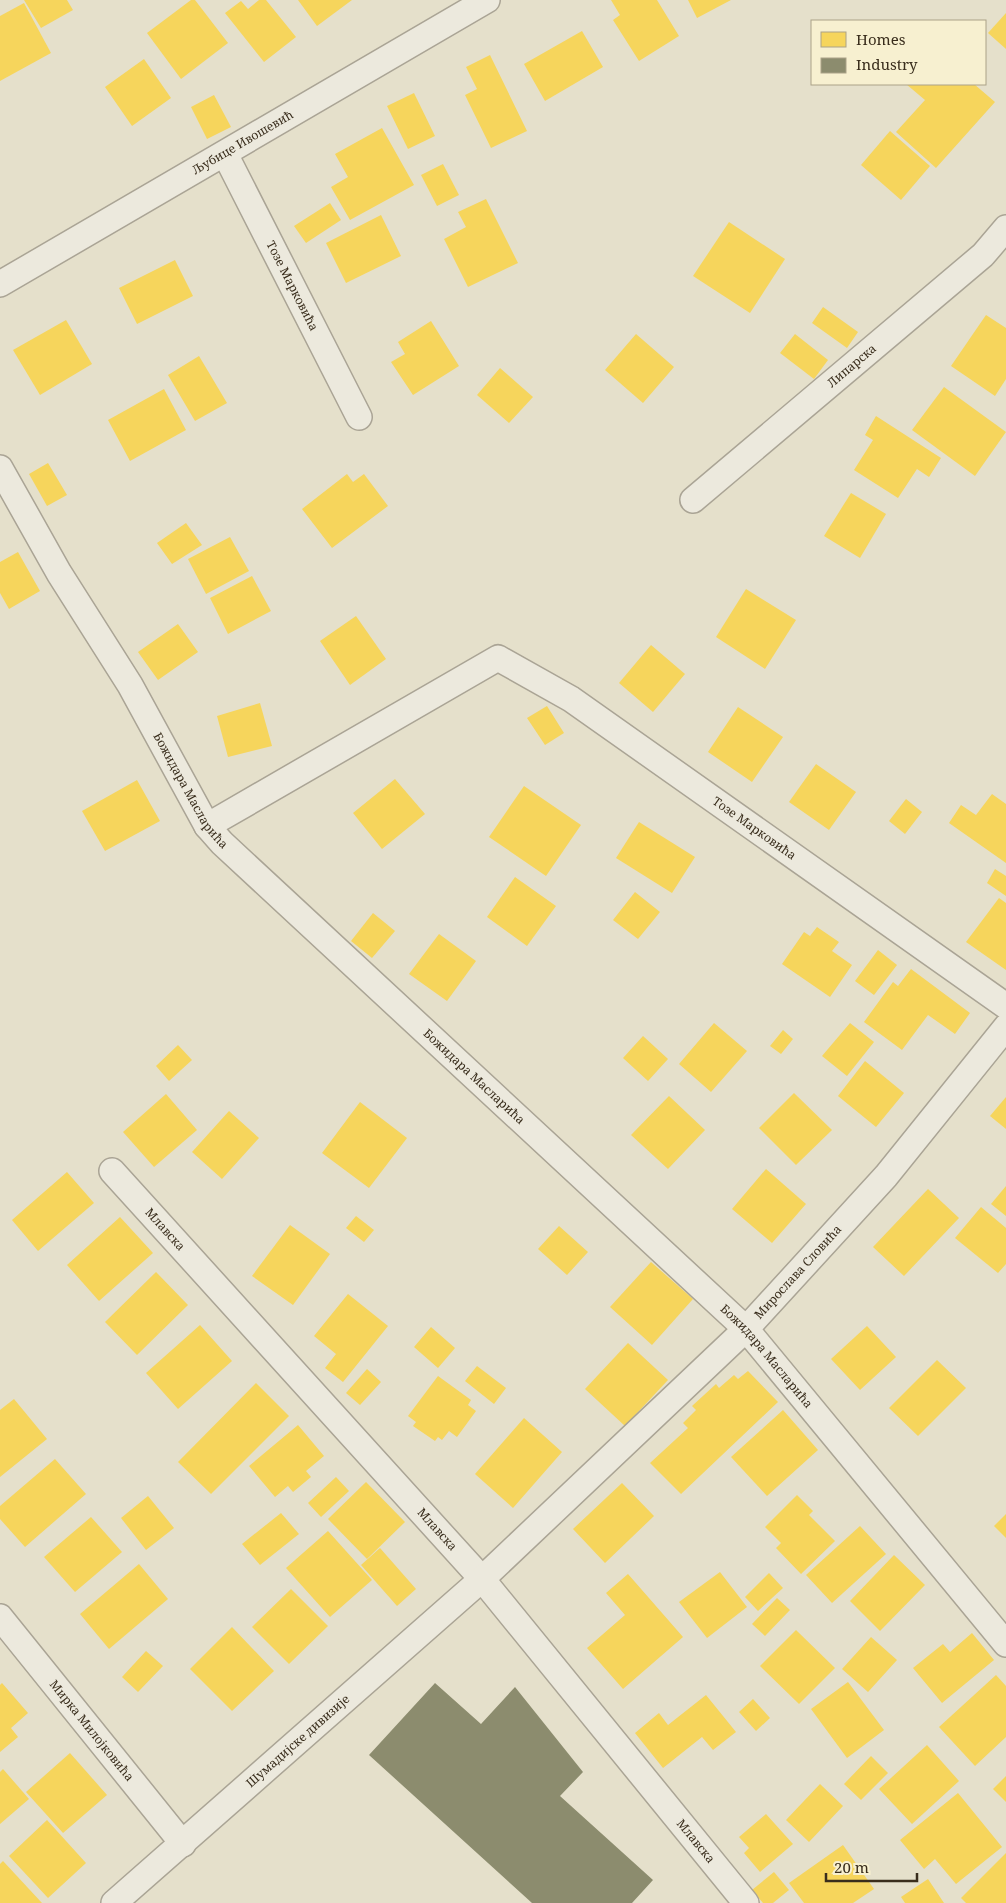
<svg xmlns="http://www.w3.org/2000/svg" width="1006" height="1903" font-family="'Noto Serif',serif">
<rect width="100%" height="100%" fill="#e5e0cb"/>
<!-- homes -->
<g fill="#f6d55c">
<path d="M24 0H67L73 10 41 28Z"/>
<path d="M191 0H195L228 43 181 79 147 33Z"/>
<path d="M259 0H266L296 37 264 62 225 13 241 1 248 9Z"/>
<path d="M298 0H352L317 26Z"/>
<path d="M611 0H657L679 36 639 61 613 20 620 15Z"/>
<path d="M688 0H731L697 18Z"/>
<path d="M24 3 51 53 0 81V16Z"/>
<path d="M1006 13V49L988 33Z"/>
<path d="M582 31 603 67 545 101 524 64Z"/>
<path d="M490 55 527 131 491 148 465 95 477 89 466 67Z"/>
<path d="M144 59 171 98 132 126 105 87Z"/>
<path d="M906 84H974L995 102 936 168 896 132 925 100Z"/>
<path d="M414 93 435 136 408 149 387 106Z"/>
<path d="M214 95 231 127 207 139 191 107Z"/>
<path d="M382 128 414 185 350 220 331 187 348 177 335 154Z"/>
<path d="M890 131 930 166 901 200 861 165Z"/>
<path d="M443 164 459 195 437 206 421 175Z"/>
<path d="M486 199 518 263 468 287 444 239 466 227 458 212Z"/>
<path d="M330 203 341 220 306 243 294 226Z"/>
<path d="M381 215 401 256 346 283 326 243Z"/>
<path d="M729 222 785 259 750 313 693 276Z"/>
<path d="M175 260 193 296 137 324 119 288Z"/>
<path d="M823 307 858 332 847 348 812 323Z"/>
<path d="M986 315 1006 328V379L995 396 951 366Z"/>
<path d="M66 320 92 364 40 395 13 350Z"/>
<path d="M431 321 459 366 413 395 391 362 405 354 398 342Z"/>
<path d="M636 334 674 367 643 403 605 370Z"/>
<path d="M795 334 828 360 814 379 780 353Z"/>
<path d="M199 356 227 403 195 421 168 375Z"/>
<path d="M500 368 533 397 509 423 477 395Z"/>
<path d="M944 387 1006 432 975 476 912 430Z"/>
<path d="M164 389 186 430 130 461 108 420Z"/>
<path d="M876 416 941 458 929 477 917 469 898 498 854 470 873 440 865 435Z"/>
<path d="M48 463 67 495 47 506 29 474Z"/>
<path d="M347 474 353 482 364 474 388 506 332 548 302 509Z"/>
<path d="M851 493 886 514 860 558 824 536Z"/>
<path d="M186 523 202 545 172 564 157 543Z"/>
<path d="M230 537 249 571 206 594 188 559Z"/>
<path d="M18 552 40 591 9 609 0 593V562Z"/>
<path d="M252 576 271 611 228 634 210 598Z"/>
<path d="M746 589 796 620 765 669 716 637Z"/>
<path d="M356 616 386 659 350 685 320 641Z"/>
<path d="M178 624 198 652 158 680 138 652Z"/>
<path d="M651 645 685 674 653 712 619 683Z"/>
<path d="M260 703 272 746 228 757 217 716Z"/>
<path d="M547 706 564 733 545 745 527 718Z"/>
<path d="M738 707 783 737 752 782 708 752Z"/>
<path d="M816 764 856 792 829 830 789 802Z"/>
<path d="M395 779 425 814 382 849 353 813Z"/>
<path d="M137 780 160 821 105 851 82 811Z"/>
<path d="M524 786 581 825 546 876 489 837Z"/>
<path d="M992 794 1006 804V863L949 823 961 805 976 815Z"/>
<path d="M906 799 922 812 905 834 889 821Z"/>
<path d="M639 822 695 857 672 893 616 858Z"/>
<path d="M995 869 1006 876V896L987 883Z"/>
<path d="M515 877 556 906 527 946 487 917Z"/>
<path d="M635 892 660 912 638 939 613 920Z"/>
<path d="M999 898 1006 903V970L966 942Z"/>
<path d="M373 913 395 931 372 958 351 941Z"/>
<path d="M817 927 839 942 832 951 852 965 830 997 782 964 804 932 810 936Z"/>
<path d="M439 934 476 961 447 1001 409 974Z"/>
<path d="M878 950 897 965 874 995 855 981Z"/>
<path d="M911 969 970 1013 955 1034 928 1015 902 1050 864 1022 893 982 898 986Z"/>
<path d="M714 1023 747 1051 711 1092 679 1064Z"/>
<path d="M850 1023 874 1042 847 1076 822 1056Z"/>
<path d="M783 1030 793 1039 781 1054 770 1046Z"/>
<path d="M643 1036 668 1059 648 1081 623 1058Z"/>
<path d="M178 1045 192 1060 169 1081 156 1066Z"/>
<path d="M865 1061 904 1093 876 1127 838 1096Z"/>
<path d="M794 1093 832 1130 796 1165 759 1128Z"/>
<path d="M166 1094 197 1130 154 1167 123 1132Z"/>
<path d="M669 1096 705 1130 668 1169 631 1135Z"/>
<path d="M1006 1097V1129L990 1116Z"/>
<path d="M360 1102 407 1138 369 1188 322 1153Z"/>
<path d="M229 1111 259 1138 222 1179 192 1152Z"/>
<path d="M766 1169 806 1204 772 1243 732 1209Z"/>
<path d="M67 1172 94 1203 38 1251 12 1220Z"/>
<path d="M1006 1186V1216L991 1204Z"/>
<path d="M928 1189 959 1218 904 1276 873 1247Z"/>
<path d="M981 1207 1006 1228V1264L998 1273 955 1238Z"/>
<path d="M356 1216 374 1230 364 1242 346 1228Z"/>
<path d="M120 1217 153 1253 99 1301 67 1265Z"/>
<path d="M290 1225 330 1254 293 1305 252 1276Z"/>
<path d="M559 1226 588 1252 567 1275 538 1249Z"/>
<path d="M651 1262 693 1299 652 1345 610 1307Z"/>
<path d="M156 1272 188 1305 137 1355 105 1322Z"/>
<path d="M348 1294 388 1326 343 1382 325 1368 336 1354 314 1336Z"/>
<path d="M200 1325 232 1361 178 1409 146 1373Z"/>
<path d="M867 1326 896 1357 860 1390 831 1359Z"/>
<path d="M431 1327 455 1348 438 1368 414 1347Z"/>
<path d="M628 1343 668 1380 625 1426 585 1389Z"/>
<path d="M937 1360 966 1388 918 1436 889 1408Z"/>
<path d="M477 1366 506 1388 494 1404 465 1381Z"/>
<path d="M367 1369 381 1382 360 1405 346 1393Z"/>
<path d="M748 1371 778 1402 681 1494 650 1463 688 1428 683 1423 696 1410 692 1406 716 1384 719 1388 734 1375 738 1379Z"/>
<path d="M438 1376 471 1400 468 1405 476 1411 457 1437 449 1431 442 1440 438 1437 435 1441 413 1426 416 1422 408 1416Z"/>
<path d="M256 1383 289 1416 211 1494 178 1462Z"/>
<path d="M14 1399 47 1439 0 1477V1410Z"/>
<path d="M783 1410 818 1450 767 1496 731 1457Z"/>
<path d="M524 1418 562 1452 513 1508 475 1474Z"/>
<path d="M298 1425 324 1456 306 1471 311 1477 293 1492 288 1486 275 1497 249 1466Z"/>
<path d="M55 1459 86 1494 25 1547 0 1519V1506Z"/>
<path d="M336 1477 349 1491 321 1517 308 1503Z"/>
<path d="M366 1482 405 1522 367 1559 328 1519Z"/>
<path d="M622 1483 654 1516 605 1563 573 1529Z"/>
<path d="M797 1495 813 1511 809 1515 835 1541 801 1574 776 1548 781 1543 765 1527Z"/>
<path d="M148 1496 174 1528 146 1550 121 1518Z"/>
<path d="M281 1513 299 1534 260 1565 242 1544Z"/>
<path d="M1006 1514V1538L994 1526Z"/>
<path d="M91 1517 122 1552 75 1592 44 1557Z"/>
<path d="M860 1526 886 1554 832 1603 806 1575Z"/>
<path d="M328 1531 372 1580 330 1617 286 1568Z"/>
<path d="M380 1548 416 1589 397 1606 361 1565Z"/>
<path d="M894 1555 925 1585 880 1631 850 1601Z"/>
<path d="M139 1564 168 1599 109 1649 80 1614Z"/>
<path d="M720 1572 747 1607 707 1638 679 1602Z"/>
<path d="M769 1573 783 1588 758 1611 745 1597Z"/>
<path d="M628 1574 683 1637 623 1689 587 1648 625 1615 606 1593Z"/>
<path d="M291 1589 328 1626 289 1664 252 1627Z"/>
<path d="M777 1598 790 1610 765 1636 752 1624Z"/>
<path d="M232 1627 274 1671 232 1711 190 1669Z"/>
<path d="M796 1630 835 1668 799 1704 760 1666Z"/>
<path d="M972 1633 994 1660 942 1703 913 1668 943 1644 950 1652Z"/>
<path d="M871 1637 897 1660 868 1692 842 1669Z"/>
<path d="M146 1651 163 1666 138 1692 122 1677Z"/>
<path d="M996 1675 1006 1686V1737L975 1766 939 1727Z"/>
<path d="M848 1682 884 1730 847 1758 811 1709Z"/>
<path d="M2 1683 28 1713 11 1728 18 1737 0 1752V1685Z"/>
<path d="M706 1695 736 1732 713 1750 702 1737 663 1768 635 1733 659 1713 668 1725Z"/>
<path d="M753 1699 770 1718 756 1731 739 1712Z"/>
<path d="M927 1745 959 1781 912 1824 879 1789Z"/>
<path d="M70 1753 107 1795 63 1833 26 1792Z"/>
<path d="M871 1756 888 1773 861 1800 844 1784Z"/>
<path d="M3 1769 29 1799 0 1824V1772Z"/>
<path d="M1006 1776V1802L993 1789Z"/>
<path d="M820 1784 843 1806 809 1842 786 1820Z"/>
<path d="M958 1793 1002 1847 956 1884 935 1859 924 1869 900 1840Z"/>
<path d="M766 1814 793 1844 760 1872 744 1853 749 1848 739 1837Z"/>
<path d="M47 1820 86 1863 48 1898 9 1856Z"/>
<path d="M843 1845 874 1889 853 1903H804L789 1883Z"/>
<path d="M1006 1853V1903H966L961 1898Z"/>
<path d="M3 1861 42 1903H0V1864Z"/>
<path d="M774 1872 789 1890 773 1903H763L752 1890Z"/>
<path d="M928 1879 944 1903H905L901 1897Z"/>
</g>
<!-- industry -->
<path fill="#8c8c6e" d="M435 1683 481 1724 515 1687 583 1772 560 1796 653 1880 632 1903H532L369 1755Z"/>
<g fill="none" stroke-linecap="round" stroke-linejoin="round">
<!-- street casing -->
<g stroke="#aaa495" stroke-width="28">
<g id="street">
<path id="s1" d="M225 154 359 417"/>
<path id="s2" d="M0 284 487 0"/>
<path id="s3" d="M0 468 59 573 130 685 207 826 222 843 746 1329 1006 1644"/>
<path id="s4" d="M693 500 983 255 1006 228"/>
<path id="s5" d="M207 826 498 658 571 699 1006 1006"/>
<path id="s6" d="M112 1171 482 1579 746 1903"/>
<path id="s7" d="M0 1617 183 1844"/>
<path id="s8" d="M114 1903 482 1579 746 1329 886 1176 1006 1027"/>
</g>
</g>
<!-- street -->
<use href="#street" stroke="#ece9dd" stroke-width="25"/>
</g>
<g text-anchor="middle" stroke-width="5" stroke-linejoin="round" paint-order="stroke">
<!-- street labels -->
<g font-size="12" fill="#392d1c" stroke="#f7f0d0">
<text dy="4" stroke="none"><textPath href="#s2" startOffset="281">Љубице Ивошевић</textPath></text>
<text dy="4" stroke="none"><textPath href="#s1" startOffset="148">Тозе Марковића</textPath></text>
<text dy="4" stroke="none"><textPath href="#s4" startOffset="208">Липарска</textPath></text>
<text dy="4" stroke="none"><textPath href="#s3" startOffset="375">Божидара Масларића</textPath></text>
<text dy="4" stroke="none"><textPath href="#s5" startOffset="644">Тозе Марковића</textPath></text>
<text dy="4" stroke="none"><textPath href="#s3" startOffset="780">Божидара Масларића</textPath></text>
<text dy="4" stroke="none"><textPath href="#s6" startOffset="79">Млавска</textPath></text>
<text dy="4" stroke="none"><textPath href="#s8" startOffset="931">Мирослава Словића</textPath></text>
<text dy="4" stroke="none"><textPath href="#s3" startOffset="1185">Божидара Масларића</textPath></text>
<text dy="4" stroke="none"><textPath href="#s6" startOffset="484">Млавска</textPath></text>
<text dy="4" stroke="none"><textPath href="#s7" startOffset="146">Мирка Милојковића</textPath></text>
<text dy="4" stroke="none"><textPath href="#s8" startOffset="245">Шумадијске дивизије</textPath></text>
<text dy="4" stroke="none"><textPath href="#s6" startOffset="889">Млавска</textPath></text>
</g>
</g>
<!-- legend -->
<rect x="811" y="20" width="175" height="65" fill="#f7f0d0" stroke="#aba288"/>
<rect x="821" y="32" width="25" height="15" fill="#f6d55c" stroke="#aba288"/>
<text x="856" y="45" font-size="15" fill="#392d1c">Homes</text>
<rect x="821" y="58" width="25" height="15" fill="#8c8c6e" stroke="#aba288"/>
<text x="856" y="70" font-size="15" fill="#392d1c">Industry</text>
<!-- scale -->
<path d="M826 1873v8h91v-8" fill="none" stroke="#392d1c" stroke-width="2.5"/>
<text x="834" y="1873" font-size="15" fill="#392d1c" stroke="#f7f0d0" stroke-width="4" paint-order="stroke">20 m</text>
</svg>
